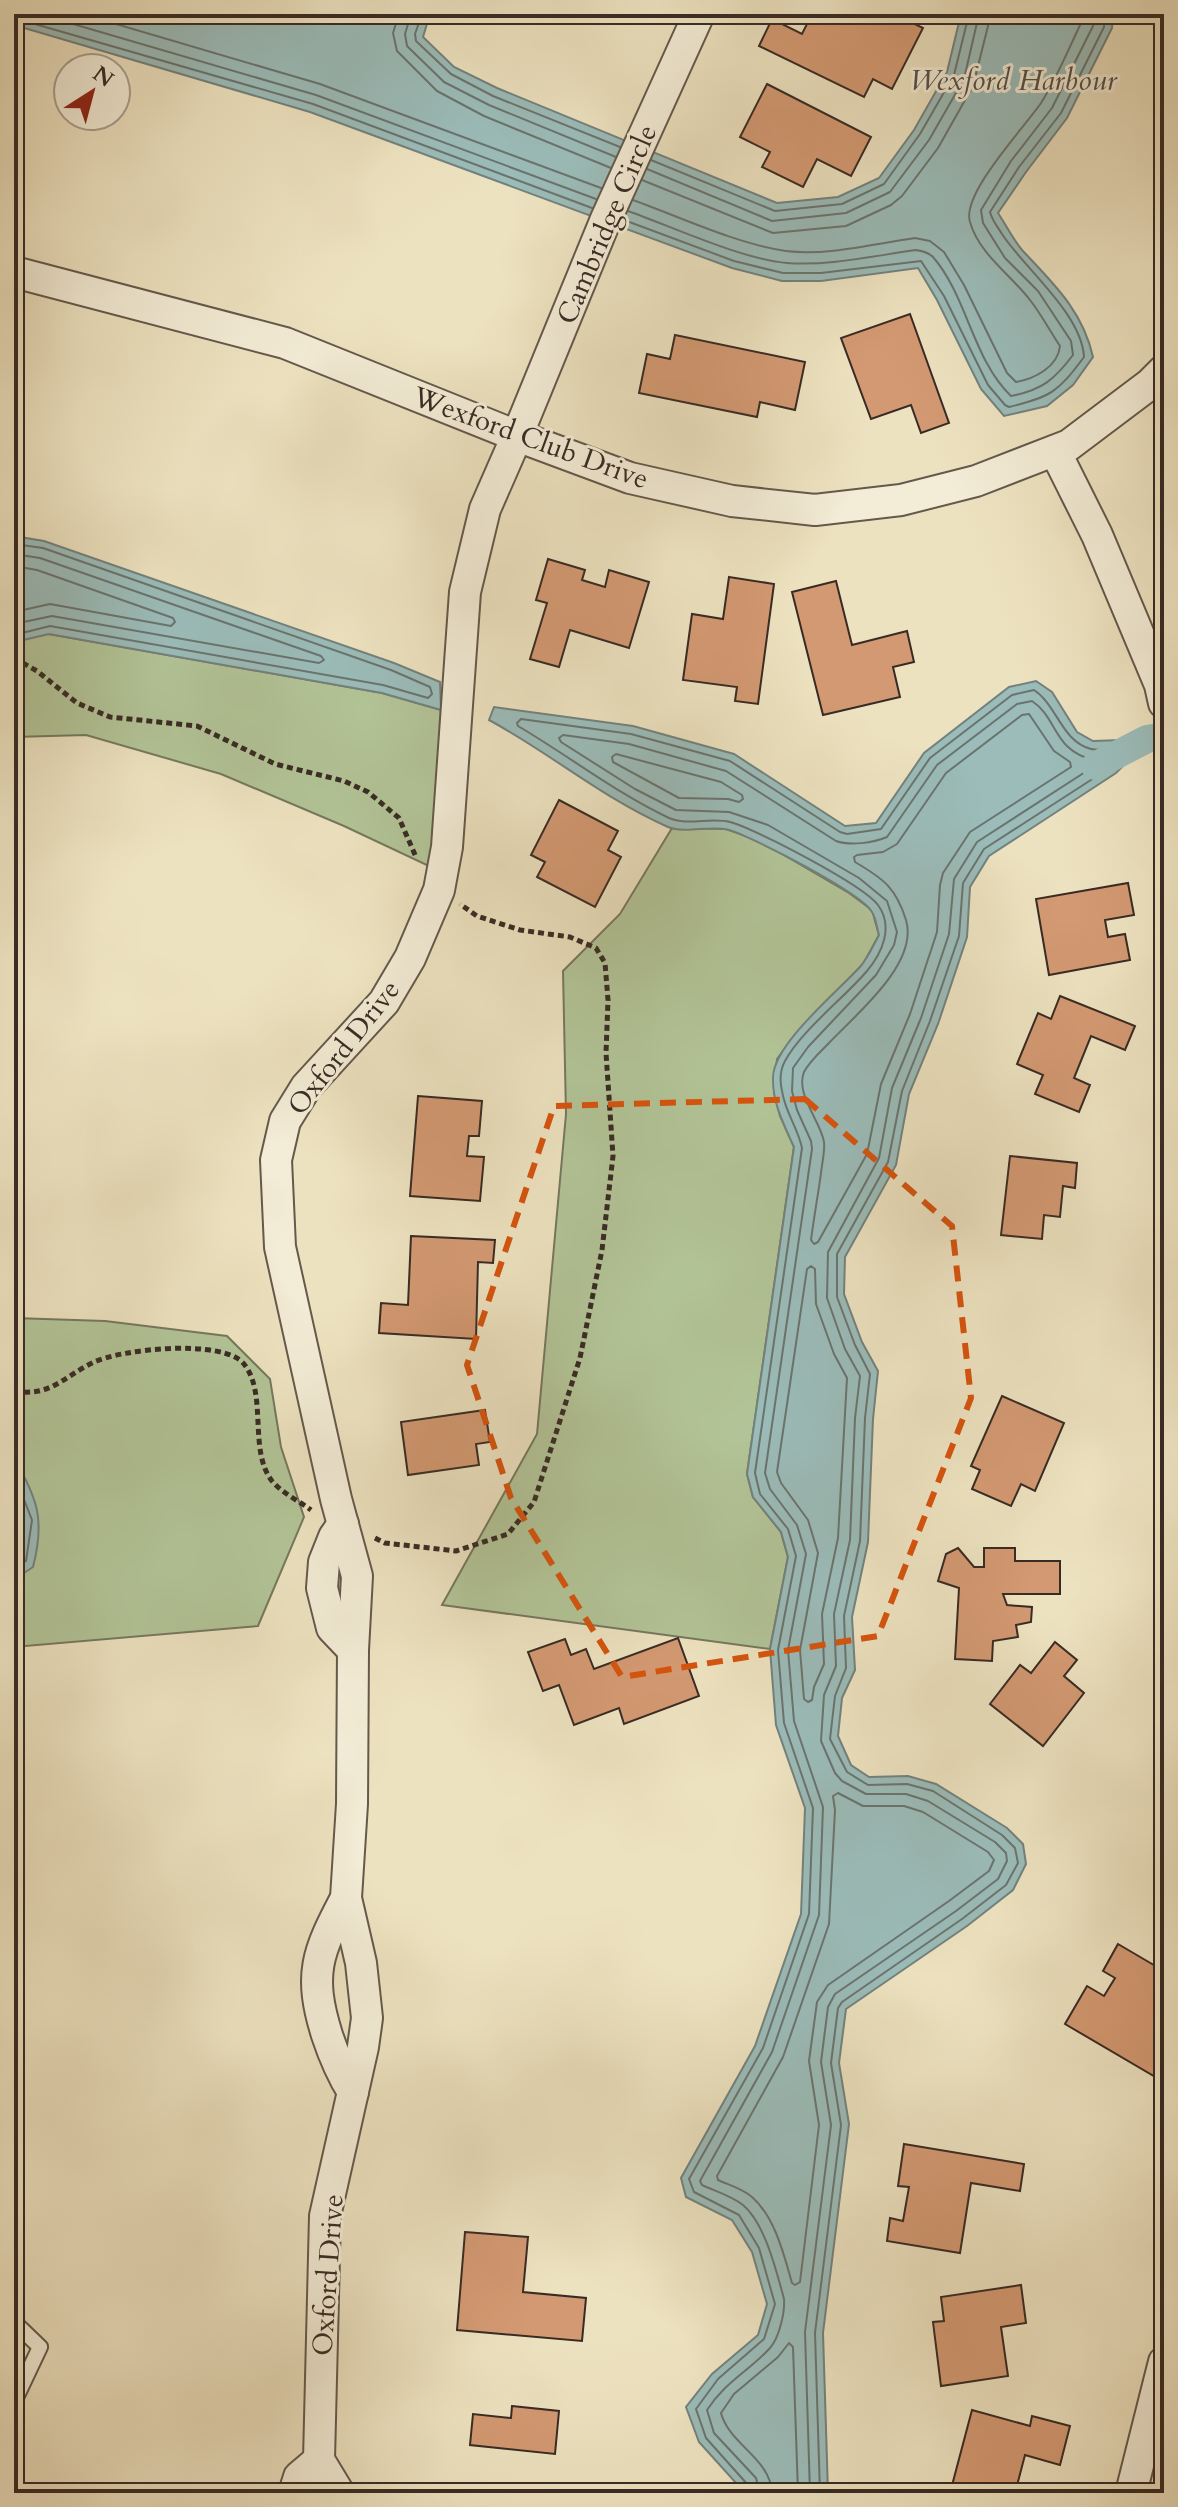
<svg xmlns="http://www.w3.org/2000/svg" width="1178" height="2507" font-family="Cardo,serif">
<rect width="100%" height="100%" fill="#ede2c0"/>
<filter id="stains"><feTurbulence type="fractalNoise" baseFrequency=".0025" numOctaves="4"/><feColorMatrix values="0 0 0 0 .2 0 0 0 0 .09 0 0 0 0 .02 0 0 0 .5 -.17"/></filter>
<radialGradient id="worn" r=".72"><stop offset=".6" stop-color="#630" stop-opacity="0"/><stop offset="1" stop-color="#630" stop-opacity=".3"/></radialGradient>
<!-- green -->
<g fill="#b2c497" stroke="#75785e" stroke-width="2">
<path d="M14 619 49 634 382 693 441 710 433 868 344 826 221 774 86 735 14 737Z"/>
<path d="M672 828 726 829 760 841 849 893 872 910 879 935 863 964 794 1036 777 1059 774 1093 780 1116 794 1147 747 1474 753 1497 781 1532 788 1557 770 1649 442 1605 537 1434 566 1114 563 971 620 914Z"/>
<path d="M14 1318 105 1321 227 1336 270 1379 281 1447 304 1517 258 1626 14 1647Z"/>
</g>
<!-- water -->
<g fill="#9bbcb9" stroke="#73827e" stroke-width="2">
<path d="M14 14H430L423 37 454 67 497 88 777 203 838 197 879 178 914 130 947 72 961 14H1113L1112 28 1067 118 1026 172 998 213C1006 225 1013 239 1022 250 1053 283 1083 311 1093 357L1073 385 1047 406 1004 416 981 389 937 300 918 268 821 281H782L732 268 310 112 14 25Z"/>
<path d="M14 536 44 541 394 663 440 682 441 710 382 693 49 634 19 641 14 649Z"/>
<path d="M1036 681 1052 692 1077 732 1093 741 1122 740 1132 757 1116 773 989 856 970 887 967 937 938 1024 909 1094 896 1165 845 1257 844 1294 862 1342 878 1371 873 1419 868 1542 852 1617 855 1670 842 1698 838 1736 851 1765 869 1777 908 1776 936 1784 1007 1828 1023 1844 1026 1864 1013 1890 967 1926 846 2009 839 2063 849 2124 823 2333 828 2493H745L699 2442 686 2407 712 2374 758 2335 767 2304 752 2252 732 2220 686 2197 681 2178 755 2046 801 1914 805 1808 776 1725 770 1649 788 1557 781 1532 753 1497 747 1474 794 1147C784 1125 772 1102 773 1077 774 1044 837 992 860 967 868 958 873 946 879 935 877 928 876 918 872 912 861 893 753 837 729 830 710 825 686 834 668 827 604 799 550 753 489 720L494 707 633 726 734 754 845 826 876 823 924 753 1009 687Z"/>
<path d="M14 1458C38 1499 45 1521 33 1567L18 1577 14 1576Z"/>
</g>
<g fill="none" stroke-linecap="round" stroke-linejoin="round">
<!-- shore -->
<g stroke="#6a746f" stroke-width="2">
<path d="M39 14 316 95 596 199"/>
<path d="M82 14 320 84 601 188"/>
<path d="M399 14 393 33 397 51 437 91 484 116 611 168"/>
<path d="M411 14 405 34 407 46 444 82 489 105 616 157"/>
<path d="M422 14 415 34 416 41 451 74 493 96 620 147"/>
<path d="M14 18 313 104 592 208"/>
<path d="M651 160 775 211 842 204 884 184 920 134 954 75 969 14"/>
<path d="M647 169 772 221 846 213 890 192 929 140 964 79 979 14"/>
<path d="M642 180 773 233 846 226 891 205 902 196 938 148 973 86 991 14"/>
<path d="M633 200C680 217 737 244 786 251 827 256 873 244 915 238L930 241 944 252 964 285 1007 373 1016 382C1034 379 1058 367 1060 346 1050 331 1041 314 1030 300 1011 275 979 254 970 222 961 194 1024 128 1041 103 1057 78 1069 48 1082 21L1083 14"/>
<path d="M628 211C673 227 741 259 787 263 829 266 873 256 916 250 922 251 928 252 933 257 967 296 973 360 1011 396 1042 390 1054 380 1073 355L1071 341 1038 291 1005 258 983 223 981 210 1011 161 1052 108 1094 24 1095 14"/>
<path d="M624 220 734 261 783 273H821L921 261 944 296 988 385 1005 405 1009 407C1051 397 1058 392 1084 357 1082 314 1024 268 1002 234 997 226 992 220 990 212L1019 167 1061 113 1104 27 1105 14"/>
<path d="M14 544 43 548 391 670 430 687 432 694 428 698 383 685 50 626 14 635"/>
<path d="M14 554 40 558 321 656 324 660 319 663 52 616 14 624"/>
<path d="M14 566 37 570 173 618 175 622 171 626 50 604 14 612"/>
<path d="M1029 714 1054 751 1070 762 1071 767 970 832 943 873 940 885 937 932 910 1014 881 1084 867 1154 818 1242 814 1244 811 1240C814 1217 818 1195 821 1173 822 1163 825 1152 824 1142 821 1122 795 1094 804 1072 809 1062 820 1052 828 1044 855 1015 919 964 906 920 896 888 884 879 855 862L854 857 857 855 883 852 897 844 946 773 1022 715Z"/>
<path d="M616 754 721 782 742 795 743 799 739 802 728 799 679 798 613 762 612 757Z"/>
<path d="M811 1266 815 1269 816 1304 834 1354 847 1378 838 1538 822 1614 824 1664 814 1687 812 1700 808 1702 804 1699 800 1650 818 1553 808 1520 781 1483 777 1472 807 1269Z"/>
<path d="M14 1474 32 1520 26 1561 14 1568"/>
<path d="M838 1793 863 1806H904L923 1812 988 1852 994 1860 989 1871 949 1901 828 1985 817 2002 809 2061 819 2125 800 2282 795 2285 792 2283C784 2255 775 2217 752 2197 743 2189 729 2185 718 2180L717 2176 783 2057 829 1924 835 1810 833 1796Z"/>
<path d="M750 2493 748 2485 706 2438 696 2409 718 2379 764 2339 775 2304 759 2248 739 2215 694 2192 689 2179 763 2048 809 1914 813 1808 784 1723 778 1650 796 1556 788 1529 760 1494 755 1473 802 1148C798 1128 785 1112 782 1091 780 1082 780 1070 785 1061 802 1030 843 999 867 971 882 953 894 927 878 905 863 885 756 829 730 822 711 817 687 826 669 818 616 793 569 756 518 726L517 723 521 719 631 734 730 761 840 832 847 834 881 829 930 758 1012 695 1034 690C1057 705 1062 742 1091 749 1099 751 1109 749 1117 749L1121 757 1111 767 984 849 963 883 959 936 930 1021 902 1091 888 1162 837 1254V1297L855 1345 870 1374 865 1418 860 1541 844 1616 846 1668 835 1696 830 1739 847 1772 868 1785 907 1784 933 1791 1002 1835 1015 1848 1018 1863 1006 1885 962 1919 842 2002 838 2008 831 2063 841 2125 815 2333 820 2493"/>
<path d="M760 2493 756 2478 714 2433 707 2410C725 2382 749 2371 770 2348 779 2338 785 2313 784 2299 777 2273 765 2223 743 2205 732 2196 715 2191 702 2185L700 2181 772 2052 819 1915 823 1807 794 1721 788 1650 806 1554 797 1525 770 1489 765 1473 812 1149 811 1141 797 1110 792 1091 793 1068 808 1047 876 975 894 945 897 932 887 901 859 878 768 825 729 812 676 810 635 789 561 742 559 738 563 735 629 744 726 771 836 841C850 846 873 843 887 837L937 765 1017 704 1032 701C1058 718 1053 751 1094 760L1096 765 977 842 954 879 949 934 921 1018 892 1088 879 1158 828 1252 827 1298 845 1349 860 1376 855 1418 850 1540 834 1614 836 1666 824 1695 821 1741 835 1773 842 1781 866 1794H906L928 1801 995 1842 1006 1853 1007 1861 998 1879 956 1911 835 1994 828 2007 821 2062 831 2125 805 2332 810 2493"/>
<path d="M772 2493C771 2459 729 2444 721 2413L734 2394 778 2357 789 2343 793 2347 798 2493"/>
</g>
<!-- canal -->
<path stroke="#9bbcb9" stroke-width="28" d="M1095 766 1147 739 1164 736"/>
</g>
<!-- building -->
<g fill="#d39972" stroke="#382b25" stroke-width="2">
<path d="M812 14H894L923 28 892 89 873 79 864 97 759 46 772 19 802 34Z"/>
<path d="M767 84 871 137 851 176 817 159 803 187 762 167 770 152 740 137Z"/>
<path d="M910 314 949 423 921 433 911 405 871 419 841 338Z"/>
<path d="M675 335 805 362 795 410 760 402 757 417 639 393 647 354 670 359Z"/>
<path d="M548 559 585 570 582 580 605 587 609 570 649 582 629 648 570 630 559 667 530 659 547 603 536 600Z"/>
<path d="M729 577 774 584 758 704 735 701 737 687 683 680 692 614 723 619Z"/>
<path d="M836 581 852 645 907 631 914 662 893 667 900 697 823 715 792 592Z"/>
<path d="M559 800 618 831 608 850 621 857 595 907 537 877 545 862 531 855Z"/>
<path d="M1128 883 1134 915 1105 920 1108 937 1125 934 1130 960 1049 975 1036 899Z"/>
<path d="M1060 996 1135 1026 1125 1050 1091 1036 1074 1078 1090 1085 1079 1112 1035 1094 1043 1075 1017 1064 1038 1013 1051 1019Z"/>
<path d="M418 1096 482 1101 479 1136H469L467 1156 484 1157 480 1201 410 1196Z"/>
<path d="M1010 1156 1077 1163 1075 1188 1063 1186 1060 1217 1044 1215 1042 1239 1001 1235Z"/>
<path d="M411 1236 495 1240 493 1263 478 1262 476 1339 379 1333 381 1303 408 1305Z"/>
<path d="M1002 1396 1064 1423 1035 1491 1021 1484 1011 1506 972 1489 980 1470 971 1466Z"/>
<path d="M485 1410 490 1442 476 1444 479 1465 408 1475 401 1422Z"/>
<path d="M958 1548 974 1567H984V1548H1015V1561H1060V1594H1003L1007 1605 1032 1607 1031 1622 1016 1625 1018 1637 993 1641 992 1661 955 1659 959 1588 938 1581 946 1554Z"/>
<path d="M678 1638 699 1696 624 1724 619 1708 574 1725 559 1685 543 1691 528 1652 565 1639 571 1655 586 1649 594 1669Z"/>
<path d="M1055 1642 1077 1660 1064 1676 1084 1693 1043 1746 990 1704 1020 1665 1031 1673Z"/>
<path d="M1118 1944 1164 1971V2082L1065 2024 1087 1986 1104 1996 1115 1978 1103 1971Z"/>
<path d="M904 2144 1024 2164 1020 2191 971 2183 960 2253 887 2241 890 2218 903 2221 909 2187 898 2186Z"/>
<path d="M465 2232 528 2237 523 2292 586 2298 582 2341 457 2330Z"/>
<path d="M1021 2285 1026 2323 1001 2327 1008 2376 941 2386 933 2322 944 2321 941 2297Z"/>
<path d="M512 2406 559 2411 555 2454 470 2445 473 2414 511 2418Z"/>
<path d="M972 2410 1030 2426 1032 2416 1070 2426 1060 2465 1025 2455 1015 2493H950Z"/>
</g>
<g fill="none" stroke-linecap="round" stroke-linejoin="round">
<!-- lane casing -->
<g stroke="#65594c" stroke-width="18">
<path id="lane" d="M14 2322 40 2347 14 2402"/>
</g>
<!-- street casing -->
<g stroke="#65594c" stroke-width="34">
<g id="street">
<path d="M14 272 285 343 517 436 630 478 732 501 815 510 901 500 976 481 1069 445 1150 384 1164 370"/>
<path d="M1055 451 1097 535 1160 685 1164 703"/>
<path d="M343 1524 334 1537 324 1562 322 1588 332 1628 353 1650"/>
<path d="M346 1898C317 1953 308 1974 327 2035 334 2056 341 2073 353 2092"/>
<path d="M294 2493 299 2477 319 2460"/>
<path d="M339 2493 319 2460 325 2216 363 2047 367 2018 361 1963 346 1898 352 1804 353 1650 357 1576 336 1499 280 1247 276 1160 285 1121 306 1087 384 1002 410 958 439 890 447 847 465 592 485 509 517 436 606 219 699 14"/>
<path d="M1131 2493 1164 2362"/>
</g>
</g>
<!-- path -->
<g stroke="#382b25" stroke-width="5" stroke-dasharray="6 4" stroke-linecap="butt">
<path d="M14 658 37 671 77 703 110 717 197 726 275 764 344 781 368 792 399 818 416 857"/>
<path d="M14 1391C50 1397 62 1378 92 1363 119 1349 223 1338 244 1364 268 1394 248 1450 272 1481 282 1493 299 1501 311 1510"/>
<path d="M375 1538 385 1543 456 1551 508 1534 534 1502 580 1358 602 1250 613 1156 606 1053 608 1000 605 963 596 948 570 937 520 930 477 916 460 904"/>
</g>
<!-- lane -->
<use href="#lane" stroke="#f3ecd6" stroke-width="14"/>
<!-- street -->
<use href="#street" stroke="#f3ecd6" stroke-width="30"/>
</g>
<!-- marked area -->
<path fill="none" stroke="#d6540e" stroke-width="6" stroke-dasharray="16 10" stroke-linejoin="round" d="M805 1099 952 1226 971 1398 878 1636 622 1677 511 1498 467 1365 554 1106Z"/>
<g text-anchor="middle" stroke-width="6" stroke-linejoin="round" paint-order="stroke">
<!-- street labels -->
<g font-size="28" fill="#382b25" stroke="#f3ecd6">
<text transform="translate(606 224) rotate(-67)" y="10">Cambridge Circle</text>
<text transform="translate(531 437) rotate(20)" y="10">Wexford Club Drive</text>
<text transform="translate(343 1047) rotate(-52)" y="10">Oxford Drive</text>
<text transform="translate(327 2275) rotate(-86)" y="10">Oxford Drive</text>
</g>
<!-- water labels -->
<g font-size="30" font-style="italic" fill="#514f4a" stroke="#f3ecd6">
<text x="1013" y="90">Wexford Harbour</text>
</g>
</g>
<!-- margin -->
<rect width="1178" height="2507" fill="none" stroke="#ede2c0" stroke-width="48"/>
<rect x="16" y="16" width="1146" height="2475" fill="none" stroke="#382b25" stroke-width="4"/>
<rect x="24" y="24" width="1130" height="2459" fill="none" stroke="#382b25" stroke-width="2"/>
<!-- north arrow -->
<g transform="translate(92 92) rotate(36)"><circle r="38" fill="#f3ecd6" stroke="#a89f8f" stroke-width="2"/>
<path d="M0-6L14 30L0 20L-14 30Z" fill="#8f2418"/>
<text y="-12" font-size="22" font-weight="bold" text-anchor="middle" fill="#382b25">N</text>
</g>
<rect width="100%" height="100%" filter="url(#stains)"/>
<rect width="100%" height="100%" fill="url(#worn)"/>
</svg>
